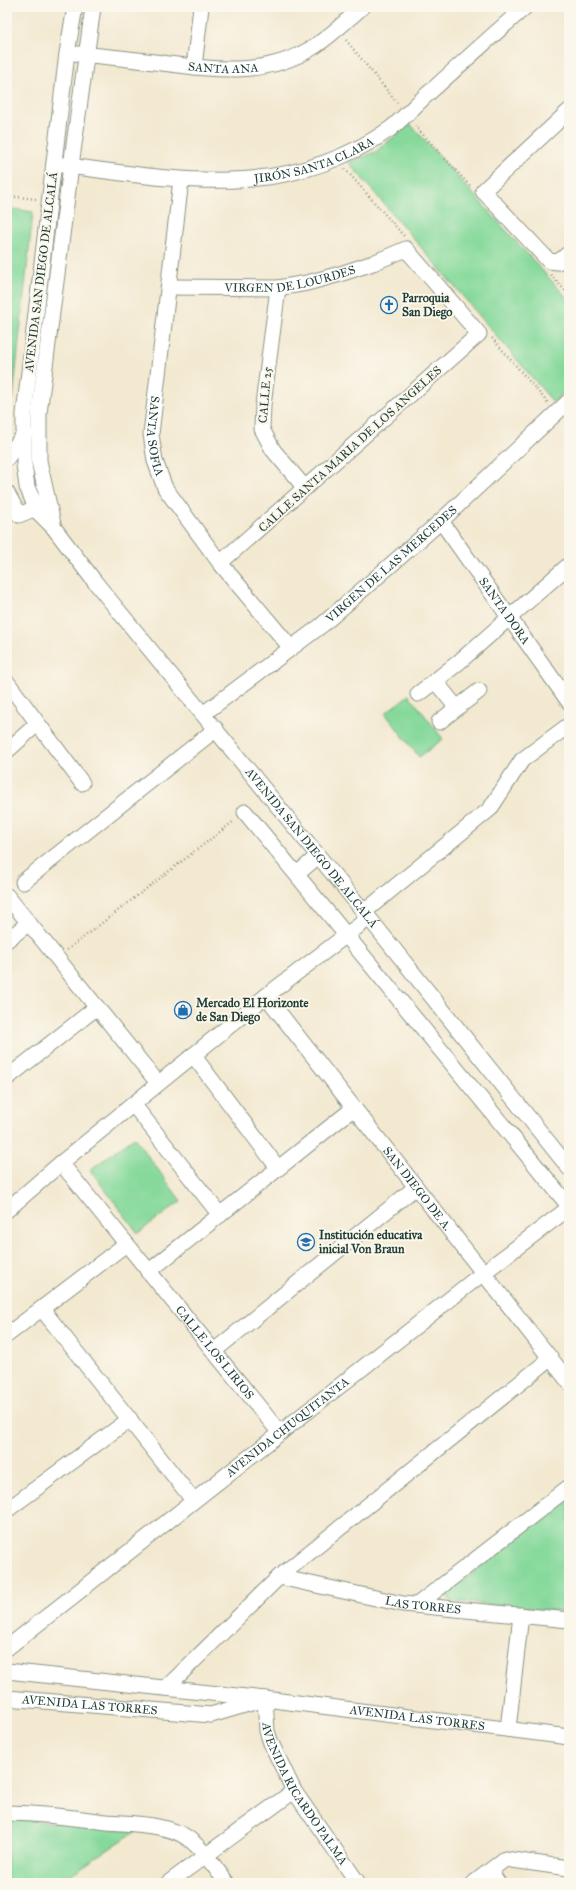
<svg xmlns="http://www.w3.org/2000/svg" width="576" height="1890" font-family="'IM FELL Great Primer',serif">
<rect width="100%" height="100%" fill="#fbf7ec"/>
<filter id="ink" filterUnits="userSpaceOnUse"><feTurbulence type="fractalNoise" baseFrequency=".025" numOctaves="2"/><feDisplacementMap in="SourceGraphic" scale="8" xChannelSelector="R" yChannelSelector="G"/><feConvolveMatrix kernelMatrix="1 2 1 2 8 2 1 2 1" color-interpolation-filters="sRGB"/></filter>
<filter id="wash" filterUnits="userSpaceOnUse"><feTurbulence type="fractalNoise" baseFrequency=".012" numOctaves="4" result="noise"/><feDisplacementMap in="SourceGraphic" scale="16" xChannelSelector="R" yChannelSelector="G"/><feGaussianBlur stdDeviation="0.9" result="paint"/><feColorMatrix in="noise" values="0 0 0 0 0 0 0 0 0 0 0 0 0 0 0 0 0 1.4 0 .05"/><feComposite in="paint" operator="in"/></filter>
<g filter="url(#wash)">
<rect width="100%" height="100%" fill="#f3e9d1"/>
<!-- green -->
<g fill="#86d99b" stroke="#528b68">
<path d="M410 124 569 300V388L553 402 349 163 375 152Z"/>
<path d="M7 208 33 212 13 397 7 403Z"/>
<path d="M409 695 443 739 419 757 385 713Z"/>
<path d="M134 1137 181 1201 138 1233 90 1170Z"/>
<path d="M569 1498V1612L450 1601 446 1594Z"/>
<path d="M7 1818 136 1831 58 1883H7Z"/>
</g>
</g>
<g filter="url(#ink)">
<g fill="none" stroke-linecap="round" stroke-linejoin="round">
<!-- minor casing -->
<g stroke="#899382" stroke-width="17">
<g id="minor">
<path id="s1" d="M75 7 67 53 24 414V464L27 487 38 512 54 528 95 582 369 918 569 1168"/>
<path id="s2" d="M78 54C104 56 129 59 154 62 209 69 265 79 315 46 332 35 347 20 362 7"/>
<path d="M194 67 201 7"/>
<path d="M569 111 483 191 549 261 558 262 569 253"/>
<path id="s3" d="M54 164C173 179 283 204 390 129 404 118 417 103 430 92 462 63 493 35 525 7"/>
<path id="s4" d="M181 180 151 434 155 461 165 488 220 563 291 648"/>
<path id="s5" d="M169 287 278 288 307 283 340 274 373 263 406 249 479 334 220 563"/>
<path d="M278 288 263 405 262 429 273 450 305 488"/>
<path d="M7 458 25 433"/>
<path d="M7 493 19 515 36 508"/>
<path id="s6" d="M441 521 569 702"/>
<path d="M54 528 39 461V413L71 166 93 7"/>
<path d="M7 682 82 783"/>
<path d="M479 691 457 708 435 681 459 662 569 565"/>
<path d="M418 694 435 681"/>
<path id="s7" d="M203 714 322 625 441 521 569 401"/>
<path d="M439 722 457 708"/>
<path d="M7 751 37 724"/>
<path d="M245 812 569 1206"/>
<path d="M297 874 318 856"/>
<path d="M23 882 216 729"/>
<path d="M7 896 158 1083"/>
<path d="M364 912 490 809 522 760 569 725"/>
<path d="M7 940 29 923"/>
<path id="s8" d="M266 996 569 1382"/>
<path d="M193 1055 278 1168"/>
<path d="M7 1078 97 1007"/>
<path d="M133 1104 220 1215"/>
<path id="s9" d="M61 1163 280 1433"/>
<path d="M7 1210 61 1163 266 996 369 918"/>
<path d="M148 1272 354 1108"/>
<path d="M42 1309 193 1500"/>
<path d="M7 1335 126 1244"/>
<path d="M214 1351 416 1187"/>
<path d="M7 1510 130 1419"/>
<path id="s10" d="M279 1577 403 1604 569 1620"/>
<path d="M417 1605 569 1487"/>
<path id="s11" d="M7 1648 483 1273 569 1208"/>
<path id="s12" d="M7 1671 265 1699 569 1737"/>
<path d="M166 1688 279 1577 551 1358"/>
<path id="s13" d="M7 1698 211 1715 258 1701"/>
<path id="s14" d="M265 1699 267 1731 271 1743 294 1791 358 1883"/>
<path d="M508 1729 521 1615"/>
<path d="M7 1813C41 1813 73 1818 107 1822 131 1824 169 1824 189 1839 204 1850 215 1868 227 1883"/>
<path d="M490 1871 498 1883"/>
<path d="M168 1883 294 1791"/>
<path d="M474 1883 505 1859 569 1868"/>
</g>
</g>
<!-- path -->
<g stroke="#899382" stroke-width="2.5" stroke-dasharray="1 3" stroke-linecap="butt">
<path d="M7 16 9 7"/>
<path d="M346 40 398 104"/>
<path d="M415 126 471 187"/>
<path d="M345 169 404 236"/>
<path d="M7 196 37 199"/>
<path d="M551 275 569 295"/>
<path d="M492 338 548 403"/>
<path d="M67 950 234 821"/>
</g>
<!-- minor -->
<use href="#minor" stroke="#fff" stroke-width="15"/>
</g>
</g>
<!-- icons -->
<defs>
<g id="church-ring" transform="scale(0.9)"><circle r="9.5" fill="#fbf7ec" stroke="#1f6fb2" stroke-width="1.5"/><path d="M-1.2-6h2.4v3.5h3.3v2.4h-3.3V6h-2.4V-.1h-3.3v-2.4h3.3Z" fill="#1f6fb2"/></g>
<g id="shop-ring" transform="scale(0.9)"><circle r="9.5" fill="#fbf7ec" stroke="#1f6fb2" stroke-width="1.5"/><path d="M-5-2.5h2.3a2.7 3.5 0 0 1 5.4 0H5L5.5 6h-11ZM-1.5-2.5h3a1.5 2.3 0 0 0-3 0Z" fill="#1f6fb2"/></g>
<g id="school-ring" transform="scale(0.9)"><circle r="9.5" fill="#fbf7ec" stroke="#1f6fb2" stroke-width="1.5"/><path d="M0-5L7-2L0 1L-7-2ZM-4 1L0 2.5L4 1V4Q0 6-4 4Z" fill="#1f6fb2"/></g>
</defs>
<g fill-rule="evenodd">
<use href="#church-ring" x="389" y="305"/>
<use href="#shop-ring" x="183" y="1010"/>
<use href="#school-ring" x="306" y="1242"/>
</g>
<g text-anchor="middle" stroke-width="4" stroke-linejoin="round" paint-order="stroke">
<!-- street labels -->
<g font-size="12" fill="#1f3d34" stroke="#fbf7ec">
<text dy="4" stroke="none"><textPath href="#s2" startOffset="146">SANTA ANA</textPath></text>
<text dy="4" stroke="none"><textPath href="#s3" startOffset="264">JIRÓN SANTA CLARA</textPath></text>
<text transform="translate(41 272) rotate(-83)" y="4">AVENIDA SAN DIEGO DE ALCALÁ</text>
<text dy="4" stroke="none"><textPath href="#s5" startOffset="122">VIRGEN DE LOURDES</textPath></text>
<text transform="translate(265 395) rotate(-85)" y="4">CALLE 25</text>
<text dy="4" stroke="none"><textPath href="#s4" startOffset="258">SANTA SOFIA</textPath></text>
<text transform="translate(350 449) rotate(-42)" y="4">CALLE SANTA MARIA DE LOS ANGELES</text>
<text dy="4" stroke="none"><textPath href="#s7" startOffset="241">VIRGEN DE LAS MERCEDES</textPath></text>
<text dy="4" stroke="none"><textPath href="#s6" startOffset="110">SANTA DORA</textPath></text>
<text dy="4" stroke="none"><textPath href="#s1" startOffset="944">AVENIDA SAN DIEGO DE ALCALÁ</textPath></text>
<text dy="4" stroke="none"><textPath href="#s8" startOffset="245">SAN DIEGO DE A.</textPath></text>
<text dy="4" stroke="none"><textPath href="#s9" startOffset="244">CALLE LOS LIRIOS</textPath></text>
<text dy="4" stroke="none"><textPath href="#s11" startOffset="357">AVENIDA CHUQUITANTA</textPath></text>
<text dy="4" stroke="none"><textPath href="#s10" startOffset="147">LAS TORRES</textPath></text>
<text dy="4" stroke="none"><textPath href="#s13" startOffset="83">AVENIDA LAS TORRES</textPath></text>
<text dy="4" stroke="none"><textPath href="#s12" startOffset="413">AVENIDA LAS TORRES</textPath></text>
<text dy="4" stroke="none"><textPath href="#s14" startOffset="105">AVENIDA RICARDO PALMA</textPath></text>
</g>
<!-- poi labels -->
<g font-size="12" font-weight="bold" fill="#1f3d34" stroke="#fbf7ec" text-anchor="start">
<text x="402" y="302">Parroquia<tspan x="402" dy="14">San Diego</tspan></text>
<text x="196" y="1007">Mercado El Horizonte<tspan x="196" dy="14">de San Diego</tspan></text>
<text x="319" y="1239">Institución educativa<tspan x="319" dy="14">inicial Von Braun</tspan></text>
</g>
</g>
<!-- margin -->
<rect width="576" height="1890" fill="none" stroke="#fbf7ec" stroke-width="24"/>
</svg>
